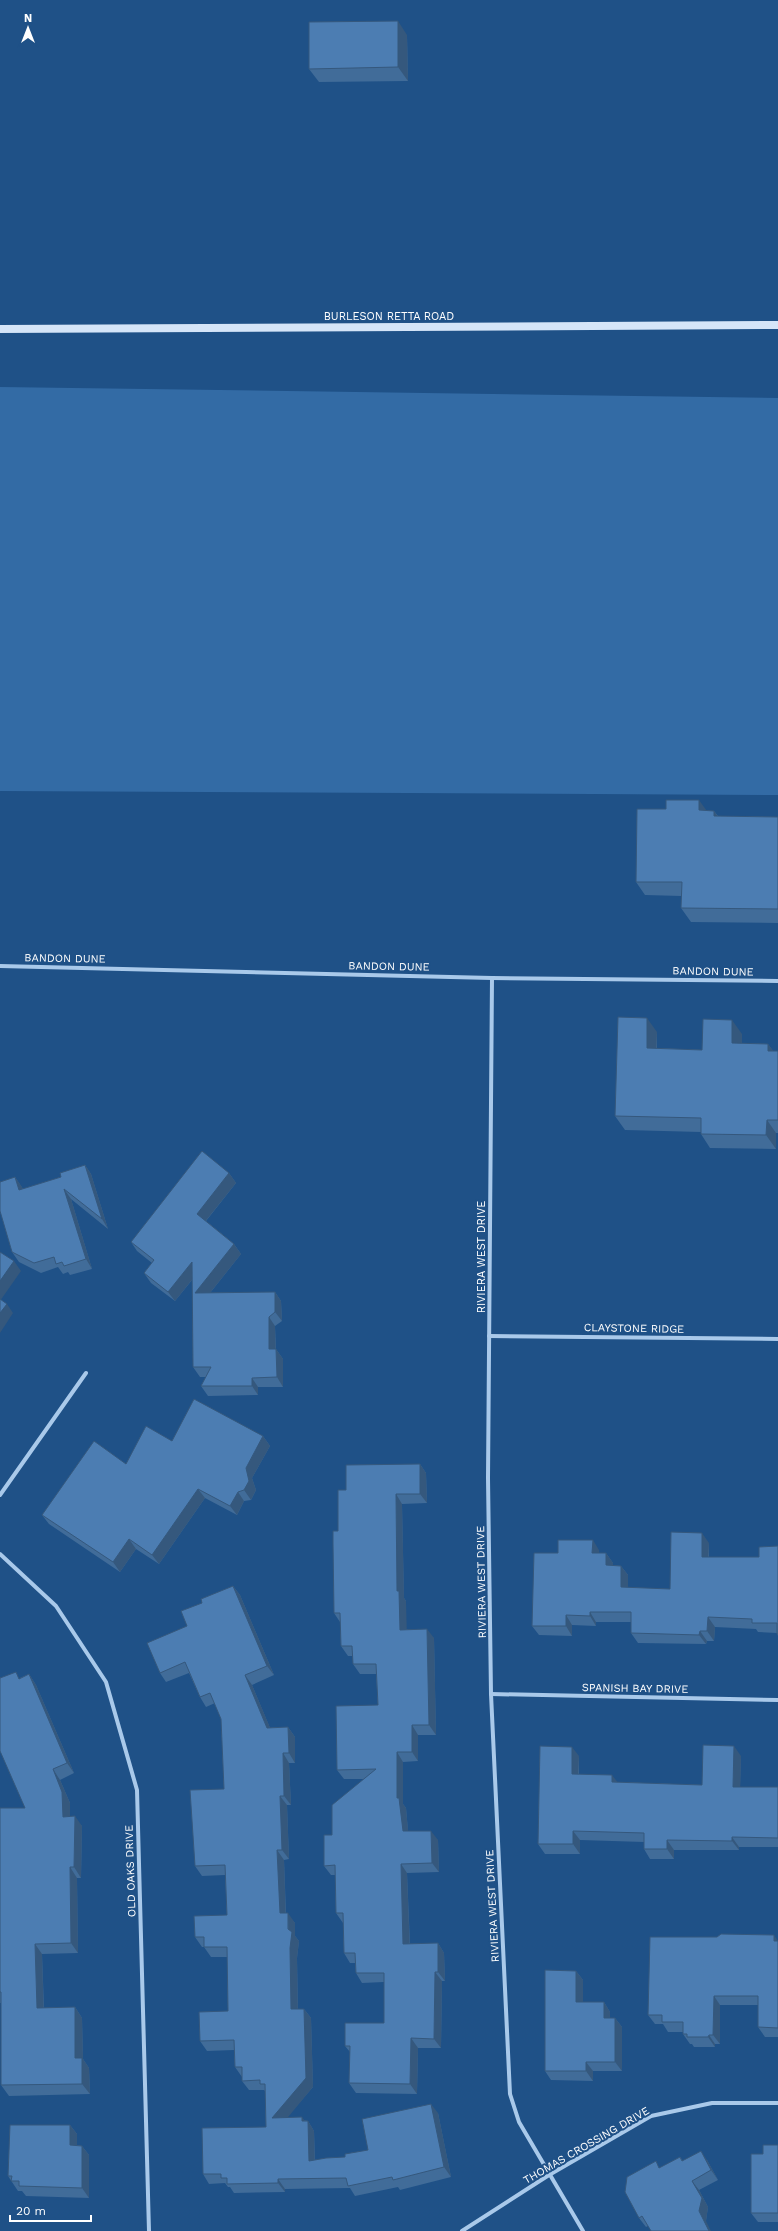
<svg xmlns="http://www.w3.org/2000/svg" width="778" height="2231" font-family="'Work Sans',sans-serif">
<rect width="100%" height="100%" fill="#1f5187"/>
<!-- green -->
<path fill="#336ba5" d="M0 387 778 398V795L0 791Z"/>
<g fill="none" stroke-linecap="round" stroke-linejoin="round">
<!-- street -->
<g stroke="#a9c9ea" stroke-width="4">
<path d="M0 966 492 978 778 981"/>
<path d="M492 978 488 1478 491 1694 510 2094 519 2122 583 2231"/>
<path d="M489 1336 778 1339"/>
<path d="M0 1495 86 1373"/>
<path d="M0 1554 56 1606 106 1682 137 1790 149 2231"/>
<path d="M491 1694 778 1700"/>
<path d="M462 2231 549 2175 651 2116 712 2103H778"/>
</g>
<!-- secondary -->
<path stroke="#d5e5f8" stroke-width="8" d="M0 329 778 325"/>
</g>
<!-- wall -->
<g fill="#416c99">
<path d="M407 35 408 81 319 82 309 69Z"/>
<path d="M706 811H714L718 816 778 817V923L691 922 681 908V896L645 895 636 882Z"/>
<path d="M657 1032V1048L702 1050 742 1034V1043L768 1044 773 1051H778V1133H776V1149L710 1148 701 1134V1132L625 1130 615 1116Z"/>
<path d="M85 1165 91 1174 108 1229 71 1199 92 1269 70 1275 68 1272 63 1274 58 1267 41 1273 19 1262 12 1252 15 1177 23 1189 61 1177Z"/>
<path d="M229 1173 236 1183 206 1221 234 1244 241 1254 210 1293 275 1292 281 1301 282 1321 275 1326 276 1349 283 1359V1387H258V1395L208 1396 201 1386 206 1377H200L193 1367 192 1280 175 1301 151 1283 144 1273 152 1263 137 1251 131 1242Z"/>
<path d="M263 1436 270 1446 252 1478 256 1490 251 1500 244 1501 237 1515 205 1498 159 1564 136 1549 120 1572 49 1524 42 1515 126 1464 172 1441Z"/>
<path d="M420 1464 426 1473 427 1503 402 1504 404 1598 406 1601V1629L434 1638 436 1735H418V1761L403 1762V1804L406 1808 408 1831 438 1840 439 1872 407 1873 410 1944 438 1943 444 1953 445 1981H442L441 2048H418L417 2094 356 2093 349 2083 350 2052 345 2046 384 2023V1982L362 1983 356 1973 355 1963H350L344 1953 343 1923 336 1913 335 1875H331L324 1866 332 1835 364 1779H344L337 1770 378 1705 376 1674H360L353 1664V1656H348L341 1646 340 1622 334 1613 338 1531Z"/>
<path d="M709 1543V1557H759L778 1546V1636L777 1633 758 1632 756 1629 715 1627 714 1641H707L706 1644 638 1643 631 1633V1622H596V1626L572 1625V1636L539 1635 532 1626 558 1553 599 1550V1553H606L613 1563V1565L621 1566 628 1575V1588L670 1589Z"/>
<path d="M233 1586 240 1595 274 1675 252 1685 270 1728 288 1727 295 1737V1763H289L291 1805H287L289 1859 284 1860 286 1913 295 1923V1936L299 1941 297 1958 298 2009H304L311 2018 313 2087 287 2117 308 2121 314 2131 315 2160 345 2157 368 2150 438 2113 451 2177 400 2190 398 2187 355 2196 350 2188 285 2189V2192L234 2193 230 2187H228L225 2183 209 2184 203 2174 266 2127 265 2091 264 2090H249L242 2081V2077L235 2067 234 2050 207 2051 200 2041 228 2011 227 1957H211L204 1947H202L195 1937 227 1915 225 1875 202 1876 195 1866 224 1789 221 1719 215 1703 206 1707 200 1697 189 1673 166 1682 160 1673 202 1603Z"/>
<path d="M29 1674 36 1685 74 1773 60 1780 70 1803V1816L82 1826 81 1878H77L78 1953 42 1954 44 2008 75 2007 82 2018 83 2059 89 2068 90 2094 9 2096 1 2085V2003H0V1808H25L20 1678Z"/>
<path d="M579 1756V1774L617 1782 702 1785 741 1756 740 1787H778V1847H739V1850H674V1859H650L644 1849V1842L580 1840V1854H545L538 1844Z"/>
<path d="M778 1941V2037H765L758 2027V2005H720V2044H715V2047H694L692 2044H690L683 2034V2032H668L663 2024H655L648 2015Z"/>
<path d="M576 1971 583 1980V2002H604L610 2012V2018H615L622 2027V2071H593V2081L551 2080 545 2071Z"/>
<path d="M70 2125 77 2134V2145L82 2146 89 2155V2198L26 2196 22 2191H18L8 2176Z"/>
<path d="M778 2145V2222H758L751 2213Z"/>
<path d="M680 2157 683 2161 707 2160 718 2180 699 2190 708 2207 706 2221 648 2226 646 2227 639 2218 660 2168Z"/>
</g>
<!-- shaded-wall -->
<g fill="#35587d">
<path d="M398 21 407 35 408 81 398 67Z"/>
<path d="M699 800 709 814 699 810Z"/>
<path d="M714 811 724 825 714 816Z"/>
<path d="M647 1018 657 1032 656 1061 647 1048Z"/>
<path d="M732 1020 742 1034V1057L732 1043Z"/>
<path d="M768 1044 778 1057 768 1051Z"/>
<path d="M767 1120 776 1133V1149L766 1135Z"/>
<path d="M85 1165 91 1174 108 1229 102 1219Z"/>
<path d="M229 1173 236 1183 204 1223 197 1214Z"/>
<path d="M15 1177 22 1187 26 1199 19 1190Z"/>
<path d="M64 1189 71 1199 92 1269 86 1259Z"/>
<path d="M234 1244 241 1254 202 1303 195 1293Z"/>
<path d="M14 1261 21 1271 0 1301V1281Z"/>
<path d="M192 1262 199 1271 175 1301 168 1292Z"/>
<path d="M275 1292 281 1301 282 1321 275 1312Z"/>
<path d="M7 1304 13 1313 0 1333V1313Z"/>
<path d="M269 1317 275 1326 276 1359 269 1349Z"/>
<path d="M276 1349 283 1359V1387L277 1377Z"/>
<path d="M252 1378 258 1387V1395L252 1386Z"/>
<path d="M263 1436 270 1446 252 1478 256 1490 251 1500 244 1490 246 1468Z"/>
<path d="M420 1464 426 1473 427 1503 420 1494Z"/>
<path d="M198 1489 205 1498 159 1564 152 1555Z"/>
<path d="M238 1492 244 1501 237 1515 230 1506Z"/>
<path d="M396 1494 402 1504 404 1598 406 1601 407 1639 400 1630 397 1591Z"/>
<path d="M702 1533 709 1543 708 1566 702 1557Z"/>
<path d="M129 1539 136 1549 120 1572 113 1562Z"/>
<path d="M593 1540 599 1550V1562L592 1553Z"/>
<path d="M606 1553 613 1563 612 1575 606 1565Z"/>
<path d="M621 1566 628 1575V1597L621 1587Z"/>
<path d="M233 1586 240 1595 274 1675 267 1666Z"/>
<path d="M590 1612 596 1622V1626L590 1616Z"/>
<path d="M566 1615 572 1625V1636L566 1626Z"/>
<path d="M708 1617 715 1627 714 1641 707 1631Z"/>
<path d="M427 1629 434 1638 436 1735 429 1725Z"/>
<path d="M700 1631 707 1641 706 1644 699 1635Z"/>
<path d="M29 1674 36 1685 74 1773 67 1763Z"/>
<path d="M245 1675 252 1685 274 1737 267 1728Z"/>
<path d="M412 1725 418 1735V1761L412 1752Z"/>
<path d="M288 1727 295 1737V1763L289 1753Z"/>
<path d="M734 1746 741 1756 740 1796 733 1787Z"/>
<path d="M572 1747 579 1756 578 1783 572 1774Z"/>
<path d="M397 1752 403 1762V1804L406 1808 409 1841 403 1831 397 1798Z"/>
<path d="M283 1753 289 1763 291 1805 284 1796Z"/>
<path d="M53 1769 60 1780 70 1803V1827L63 1817Z"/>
<path d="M612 1775 619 1784 612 1782Z"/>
<path d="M280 1796 287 1805 289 1859 282 1850Z"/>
<path d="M75 1816 82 1826 81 1878 74 1867Z"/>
<path d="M431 1831 438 1840 439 1872 432 1863Z"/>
<path d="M573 1831 580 1840V1854L573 1844Z"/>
<path d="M732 1837 739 1847V1850L732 1841Z"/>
<path d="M667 1840 674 1850V1859L667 1849Z"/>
<path d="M277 1850 284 1860 286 1923 280 1913Z"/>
<path d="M401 1864 407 1873 410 1953 403 1944Z"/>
<path d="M70 1867 77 1878 78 1953 71 1943Z"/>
<path d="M288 1913 295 1923V1936L299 1941 297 1958 298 2019 291 2009Z"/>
<path d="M774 1935 778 1941H774Z"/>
<path d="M438 1943 444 1953 445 1981 438 1972Z"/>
<path d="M35 1944 42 1954 44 2019 37 2008Z"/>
<path d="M576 1971 583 1980V2012L576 2002Z"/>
<path d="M435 1972 442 1981 441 2048 434 2039Z"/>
<path d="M714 1996 720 2005V2044L713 2035Z"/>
<path d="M604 2002 610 2012V2027L604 2018Z"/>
<path d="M75 2007 82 2018 83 2059 89 2068 90 2094 82 2084 75 2058Z"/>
<path d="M304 2009 311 2018 313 2087 279 2128 272 2118Z"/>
<path d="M615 2018 622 2027V2071L615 2062Z"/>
<path d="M709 2035 715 2044V2047L708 2037Z"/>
<path d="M411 2038 418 2048 417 2094 410 2084Z"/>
<path d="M586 2062 593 2071V2081L586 2071Z"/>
<path d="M431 2104 438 2113 451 2177 444 2167Z"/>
<path d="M302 2117 308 2125V2121L314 2131 315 2171 309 2161 302 2121Z"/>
<path d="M70 2125 77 2134V2155L70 2145Z"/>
<path d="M82 2146 89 2155V2198L82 2188Z"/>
<path d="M701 2151 707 2160 718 2180 711 2170Z"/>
<path d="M278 2179 285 2189V2192L278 2183Z"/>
<path d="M692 2181 699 2190 708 2207 706 2221 711 2231H709L699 2211Z"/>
</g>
<!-- building -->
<g fill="#4c7db2" stroke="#35587d">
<path d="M398 21V67L309 69V22Z"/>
<path d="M666 800H699V810L714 811V816L778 817V909L681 908 682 882H636L637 809H666Z"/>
<path d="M618 1017 647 1018V1048L702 1050 703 1019 732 1020V1043L768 1044V1051H778V1120H767L766 1135 701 1134V1118L615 1116Z"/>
<path d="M202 1151 229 1173 197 1214 234 1244 195 1293 275 1292V1312L269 1317V1349H276L277 1377 252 1378V1386H201L211 1367H193L192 1262 168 1292 144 1273 154 1260 131 1242Z"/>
<path d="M85 1165 102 1219 64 1189 86 1259 64 1266 62 1262 56 1264 54 1257 34 1263 12 1252 0 1211V1182L15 1177 19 1190 61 1177 60 1173Z"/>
<path d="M0 1252 14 1261 0 1281Z"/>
<path d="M0 1299 7 1304 0 1313Z"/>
<path d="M194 1399 263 1436 246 1468 249 1481 244 1490 238 1492 230 1506 198 1489 152 1555 129 1539 113 1562 42 1515 94 1441 126 1464 146 1426 172 1441Z"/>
<path d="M420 1464V1494H396L397 1591H399L400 1630 427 1629 429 1725H412V1752H397V1798H399L403 1831H431L432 1863 401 1864 403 1944 438 1943V1972H435L434 2039 411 2038 410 2084 349 2083 350 2046H345V2023H384V1973H356L355 1953H344L343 1913H336L335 1865 324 1866V1835H332V1805L376 1769 337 1770 336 1706 378 1705 376 1664H353L352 1646H341L340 1613H334L333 1544V1531H338V1490H346V1465Z"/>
<path d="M671 1532 702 1533V1557H759V1547L778 1546V1634H777V1623H752V1619L708 1617 707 1631H700L699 1635 631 1633V1612H590V1616L566 1615V1626H532L534 1553H558V1540H593L592 1553H606V1565L621 1566V1587L670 1589Z"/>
<path d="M233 1586 267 1666 245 1675 267 1728 288 1727 289 1753H283L284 1796H280L282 1850H277L280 1913H288V1929L292 1932 290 1948 291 2009H304L306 2078 272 2118 302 2117V2121H308L309 2161 326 2158 345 2157V2154L368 2150 362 2119 431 2104 444 2167 393 2180 392 2177 348 2186 346 2178 278 2179V2183L227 2184V2178H221V2174H203L202 2128 266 2127 265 2084H260V2080L242 2081V2067H235L234 2040 200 2041 199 2012 228 2011 227 1947H204V1937H195L194 1916 227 1915 225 1865 195 1866 190 1790 224 1789 221 1719 210 1693 200 1697 185 1662 160 1673 147 1643 187 1626 181 1611 202 1603 201 1599Z"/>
<path d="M16 1672 19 1679 29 1674 67 1763 53 1769 62 1792 63 1817 75 1816 74 1867H70L71 1943 35 1944 37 2008 75 2007V2058H82V2084L1 2085V1992H0V1808H25L0 1751V1678Z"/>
<path d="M703 1745 734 1746 733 1787H778V1838L732 1837V1841L667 1840V1849H644V1833L573 1831V1844H538L540 1746 572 1747V1774L612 1775V1782L702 1785Z"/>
<path d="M721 1934 774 1935V1941H778V2028L758 2027V1996H714L713 2035H709L708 2037H687V2034H683V2022H662V2015H648L650 1937H717Z"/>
<path d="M545 1970 576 1971V2002H604V2018H615V2062H586V2071H545Z"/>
<path d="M10 2125H70V2145L82 2146V2188L19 2186V2181H11L12 2176H8Z"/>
<path d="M763 2145H778V2213H751V2154H763Z"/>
<path d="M701 2151 711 2170 692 2181 702 2198 699 2211 709 2231H651L642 2216 639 2218 625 2192 627 2177 656 2161 659 2168 680 2157 682 2161Z"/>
</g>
<g text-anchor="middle" stroke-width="4" stroke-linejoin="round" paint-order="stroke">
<!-- street labels -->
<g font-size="11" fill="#fff" stroke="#1f5187">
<text x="389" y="320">BURLESON RETTA ROAD</text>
<text transform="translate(65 958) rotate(1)" y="4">BANDON DUNE</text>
<text transform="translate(389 966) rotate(1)" y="4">BANDON DUNE</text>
<text transform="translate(713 971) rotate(1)" y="4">BANDON DUNE</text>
<text transform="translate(481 1257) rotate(-90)" y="4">RIVIERA WEST DRIVE</text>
<text transform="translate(634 1328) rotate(1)" y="4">CLAYSTONE RIDGE</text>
<text transform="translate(481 1582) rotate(-91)" y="4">RIVIERA WEST DRIVE</text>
<text transform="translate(635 1688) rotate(1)" y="4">SPANISH BAY DRIVE</text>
<text transform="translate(130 1871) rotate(-92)" y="4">OLD OAKS DRIVE</text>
<text transform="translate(492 1906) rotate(-93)" y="4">RIVIERA WEST DRIVE</text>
<text transform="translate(586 2145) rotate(-30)" y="4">THOMAS CROSSING DRIVE</text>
</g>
</g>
<!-- north arrow -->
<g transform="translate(28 28)" stroke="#1f5187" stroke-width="3" paint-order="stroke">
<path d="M0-3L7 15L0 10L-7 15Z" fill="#ffffff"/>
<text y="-6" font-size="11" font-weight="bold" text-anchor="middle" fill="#ffffff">N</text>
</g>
<!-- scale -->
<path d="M10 2215v6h81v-6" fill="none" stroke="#ffffff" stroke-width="2"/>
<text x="16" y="2215" font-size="12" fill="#ffffff" stroke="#1f5187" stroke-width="3" paint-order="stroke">20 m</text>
</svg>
